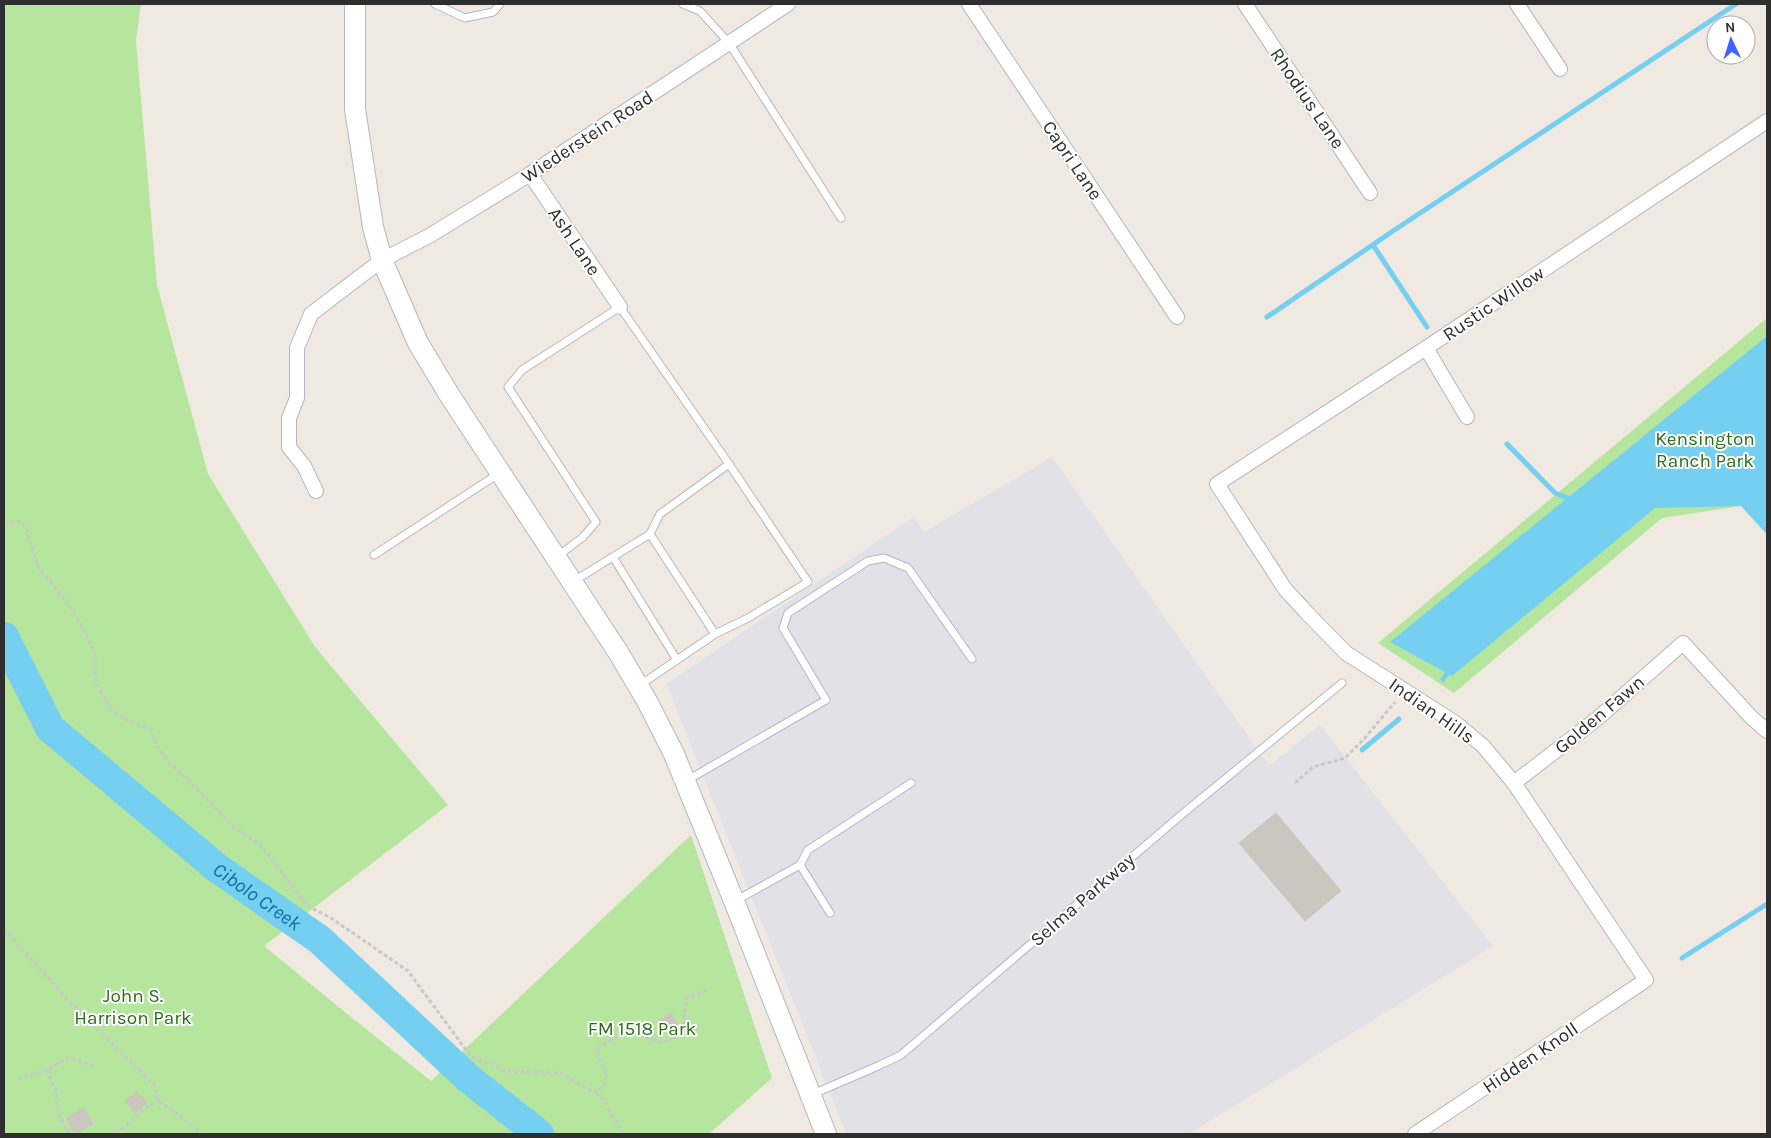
<svg xmlns="http://www.w3.org/2000/svg" width="1771" height="1138" font-family="Karla,sans-serif">
<rect width="100%" height="100%" fill="#efe9e1"/>
<!-- industrial -->
<path fill="#e3e1e8" d="M1052 457 1269 766 1320 725 1493 946 1189 1134H846L666 684 914 517 924 532Z"/>
<!-- green -->
<g fill="#b6e59e">
<path d="M4 4H141L136 41 157 285 208 474 315 647 448 805 264 946 346 1013 431 1081 691 835 772 1078 709 1134H4Z"/>
<path d="M1767 318V535L1741 506 1662 518 1454 693 1378 643Z"/>
</g>
<!-- water -->
<path fill="#75cff0" d="M1767 336V534L1741 506 1655 508 1452 676 1390 642Z"/>
<g fill="none" stroke-linecap="round" stroke-linejoin="round">
<!-- stream -->
<g stroke="#75cff0" stroke-width="5">
<path d="M1373 245 1427 327"/>
<path d="M1267 317 1393 231 1736 4"/>
<path d="M1507 444 1555 493 1572 500"/>
<path d="M1443 679 1450 669"/>
<path d="M1362 750 1399 719"/>
<path d="M1682 958 1767 904"/>
</g>
<!-- river -->
<path stroke="#75cff0" stroke-width="30" id="s1" d="M4 637 50 728 217 868 320 940 468 1078 539 1134"/>
</g>
<!-- building -->
<g fill="#cbc7bf" stroke="#cbc5ba">
<path d="M1276 813 1341 891 1305 921 1239 843Z"/>
<path d="M671 1013 678 1024 665 1032 659 1020Z"/>
<path d="M137 1092 147 1103 135 1113 125 1101Z"/>
<path d="M84 1108 93 1124 75 1134 66 1118Z"/>
</g>
<g fill="none" stroke-linecap="round" stroke-linejoin="round">
<!-- lane casing -->
<g stroke="#b4b7c1" stroke-width="9">
<g id="lane">
<path d="M435 4 465 18 493 12 500 4"/>
<path d="M683 4 700 11 729 43 841 218"/>
<path d="M650 534 660 514 729 464"/>
<path d="M374 555 498 474"/>
<path d="M558 556 583 537 596 522 508 387 522 370 620 307 729 464 808 582 748 618 715 634"/>
<path d="M613 557 677 660"/>
<path d="M574 581 650 534 715 634 640 685"/>
<path d="M686 781 826 700 783 628 788 613 868 561 884 558 908 568 972 659"/>
<path d="M800 865 830 913"/>
<path d="M735 901 800 865 808 850 911 783"/>
<path d="M813 1094 878 1066 901 1055 1180 816 1342 683"/>
</g>
</g>
<!-- street casing -->
<g stroke="#b4b7c1" stroke-width="16">
<g id="street">
<path d="M969 4 1177 317"/>
<path d="M1245 4 1370 193"/>
<path d="M1517 4 1560 69"/>
<path d="M530 174 620 307"/>
<path d="M1426 348 1467 417"/>
<path d="M316 491 304 466 289 447V418L297 398V348L311 314 382 260 429 236 530 174 788 4"/>
<path d="M1514 783 1598 718 1683 643 1751 717 1767 731"/>
<path d="M1415 1134 1646 980 1514 783 1483 746 1457 724 1346 653 1307 613 1285 589 1217 484 1426 348 1767 121"/>
</g>
</g>
<!-- secondary casing -->
<g stroke="#b4b7c1" stroke-width="22">
<path id="secondary" d="M355 4V109L373 227 382 260 418 343 450 396 618 652 647 701 674 754 734 901 826 1134"/>
</g>
<!-- path -->
<g stroke="#c9c9c9" stroke-width="3" stroke-dasharray="4 2.5" stroke-linecap="butt">
<path d="M4 523 20 521 26 528 38 567 72 609 84 630 95 654V679L111 710 130 722 150 729 157 746 170 764 196 788 232 826 260 845 277 865 306 905 331 918 408 971 469 1054 479 1061 491 1063 504 1071 559 1073 596 1093 604 1084 607 1076 597 1054 600 1047 634 1026 649 1039 661 1042 673 1038 683 1025 686 998 707 990"/>
<path d="M1295 783 1313 767 1345 758 1363 740 1395 702"/>
<path d="M4 929 68 1000 155 1086 158 1101 171 1109 202 1134"/>
<path d="M47 1070 57 1093V1105L60 1117 69 1134"/>
<path d="M18 1079 47 1070 66 1058 74 1059 93 1066"/>
<path d="M596 1093 604 1100 623 1134"/>
<path d="M116 1134 143 1110 158 1101"/>
</g>
<!-- lane -->
<use href="#lane" stroke="#fff" stroke-width="7"/>
<!-- street -->
<use href="#street" stroke="#fff" stroke-width="14"/>
<!-- secondary -->
<use href="#secondary" stroke="#fff" stroke-width="20"/>
</g>
<g text-anchor="middle" stroke-width="4" stroke-linejoin="round" paint-order="stroke">
<!-- street labels -->
<g font-size="19" fill="#2e2e2e" stroke="#fff">
<text transform="translate(1308 98) rotate(56)" y="7">Rhodius Lane</text>
<text transform="translate(587 136) rotate(-33)" y="7">Wiederstein Road</text>
<text transform="translate(1073 160) rotate(56)" y="7">Capri Lane</text>
<text transform="translate(575 241) rotate(56)" y="7">Ash Lane</text>
<text transform="translate(1493 303) rotate(-34)" y="7">Rustic Willow</text>
<text transform="translate(1432 710) rotate(35)" y="7">Indian Hills</text>
<text transform="translate(1599 714) rotate(-40)" y="7">Golden Fawn</text>
<text transform="translate(1082 899) rotate(-41)" y="7">Selma Parkway</text>
<text transform="translate(1530 1057) rotate(-34)" y="7">Hidden Knoll</text>
</g>
<!-- park labels -->
<g font-size="19" fill="#2c6e1b" stroke="#fff">
<text x="1705" y="445">Kensington<tspan x="1705" dy="22">Ranch Park</tspan></text>
<text x="133" y="1002">John S.<tspan x="133" dy="22">Harrison Park</tspan></text>
<text x="642" y="1035">FM 1518 Park</text>
</g>
<!-- water labels -->
<g font-size="20" font-style="italic" fill="#0d6fa3" stroke="#fff">
<text dy="7" stroke="none"><textPath href="#s1" startOffset="369">Cibolo Creek</textPath></text>
</g>
</g>
<!-- border -->
<rect width="1771" height="1138" fill="none" stroke="#2e2e2e" stroke-width="10"/>
<!-- north arrow -->
<g transform="translate(1731 40) rotate(356)"><circle r="24" fill="#ffffff" stroke="#ababab"/>
<path d="M0-4L9 19L0 12L-9 19Z" fill="#4264fb"/>
<text y="-8" font-size="14" font-weight="bold" text-anchor="middle" fill="#2e2e2e">N</text>
</g>
</svg>
